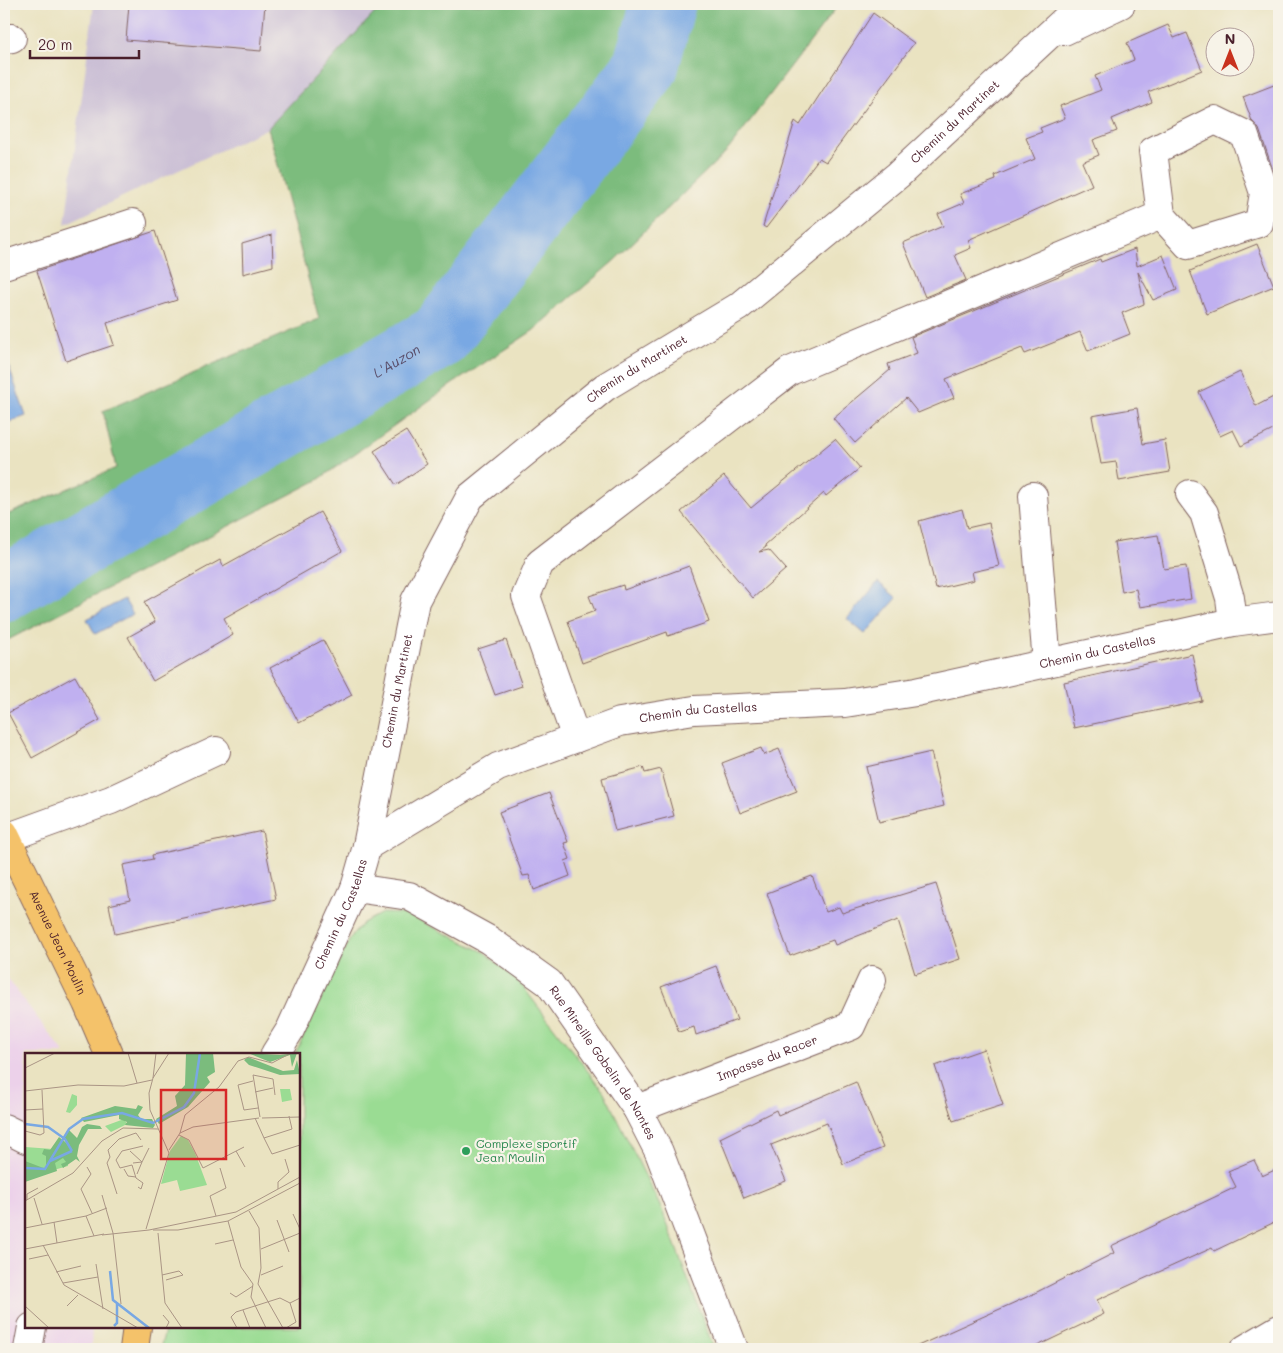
<svg xmlns="http://www.w3.org/2000/svg" width="1283" height="1353" font-family="Mali,sans-serif">
<rect width="100%" height="100%" fill="#f7f3e8"/>
<filter id="ink" filterUnits="userSpaceOnUse"><feTurbulence type="fractalNoise" baseFrequency=".02" numOctaves="2"/><feDisplacementMap in="SourceGraphic" scale="10" xChannelSelector="R" yChannelSelector="G"/><feConvolveMatrix kernelMatrix="1 2 1 2 8 2 1 2 1" color-interpolation-filters="sRGB"/></filter>
<filter id="wash" filterUnits="userSpaceOnUse"><feTurbulence type="fractalNoise" baseFrequency=".0096" numOctaves="4" result="noise"/><feDisplacementMap in="SourceGraphic" scale="20" xChannelSelector="R" yChannelSelector="G"/><feGaussianBlur stdDeviation="1.12" result="paint"/><feColorMatrix in="noise" values="0 0 0 0 0 0 0 0 0 0 0 0 0 0 0 0 0 1.4 0 .05"/><feComposite in="paint" operator="in"/></filter>
<g filter="url(#wash)">
<rect width="100%" height="100%" fill="#eae3c1"/>
<!-- built -->
<path fill="#ecd1ea" d="M4 974 65 1054H26V1327H92L91 1349H4Z"/>
<!-- industrial -->
<path fill="#cbbfd5" d="M94 4H383L268 128 65 224Z"/>
<!-- green -->
<path fill="#9adc93" stroke="#727e5f" d="M382 913 406 914 484 952 519 982 604 1092 662 1210 714 1349H160L166 1327H299V1054H295L351 937 363 923Z"/>
<!-- forest -->
<path fill="#7bbc7d" stroke="#626e54" d="M383 4H839L728 150 615 260 534 330 451 385 318 480 4 642V516L116 468 103 411 319 319 268 128Z"/>
<!-- water -->
<g fill="#79a8e3" stroke="#626487">
<path d="M6 359 26 416 4 424V360Z"/>
<path d="M878 582 897 598 865 634 847 619Z"/>
<path d="M124 599 133 614 95 634 87 619Z"/>
</g>
<g fill="none" stroke-linecap="round" stroke-linejoin="round">
<!-- river -->
<path stroke="#79a8e3" stroke-width="65" id="s1" d="M4 589 440 336 646 67 663 4"/>
</g>
<g id="blocks">
<!-- building -->
<g fill="#c0b0f0">
<path d="M129 4H265L261 51 126 40Z"/>
<path d="M873 13 914 43 826 162 819 158 766 228 763 226 795 121 800 125Z"/>
<path d="M1168 25 1174 38 1187 33 1202 70 1148 92 1152 102 1112 119 1117 131 1093 140 1099 155 1082 162 1092 185 968 240 971 248 955 255 966 280 925 297 903 243 943 226 938 214 964 203 960 194 996 180 995 176 1035 159 1026 138 1042 132 1040 128 1065 118 1060 106 1101 90 1095 76 1134 60 1127 43Z"/>
<path d="M1279 83V185H1278L1259 129 1252 121 1243 97Z"/>
<path d="M155 231 177 300 107 323 114 345 66 361 37 271Z"/>
<path d="M272 235 273 266 243 274 242 244Z"/>
<path d="M1257 244 1274 286 1207 314 1190 271Z"/>
<path d="M1135 249 1137 266 1163 255 1177 290 1153 300 1138 272 1144 304 1122 313 1130 334 1088 351 1080 332 1025 354 1022 348 946 379 954 398 918 413 906 398 855 443 833 418 890 370 888 364 917 353 911 337 1100 259 1101 262Z"/>
<path d="M1240 372 1256 406 1279 394V427L1241 446 1233 430 1220 436 1199 392Z"/>
<path d="M1137 408 1143 444 1165 440 1170 472 1119 481 1116 462 1101 464 1092 416Z"/>
<path d="M406 431 427 464 396 485 374 451Z"/>
<path d="M835 439 860 468 826 496 824 493 765 545 766 547 759 552 769 550 786 569 753 598 681 512 724 476 751 508Z"/>
<path d="M962 509 967 528 989 523 999 566 972 572 974 580 936 589 919 521Z"/>
<path d="M320 512 342 551 224 618 233 635 153 681 128 637 155 622 144 602 220 560 223 566Z"/>
<path d="M1158 535 1164 569 1186 566 1191 599 1140 607 1136 589 1122 592 1114 542Z"/>
<path d="M689 566 709 622 668 636 667 632 582 663 568 621 595 611 589 596 623 585 624 590Z"/>
<path d="M323 640 352 695 299 723 270 668Z"/>
<path d="M506 640 522 686 495 695 478 649Z"/>
<path d="M1192 654 1202 701 1074 728 1064 682Z"/>
<path d="M75 676 100 720 32 758 8 713Z"/>
<path d="M761 748 764 755 779 749 797 791 740 813 722 763Z"/>
<path d="M931 752 944 806 879 822 866 767Z"/>
<path d="M643 767 645 773 661 769 674 816 615 831 602 778Z"/>
<path d="M549 793 568 842 564 843 570 859 565 861 570 876 534 890 529 875 523 876 499 812Z"/>
<path d="M262 831 276 899 115 934 109 905 130 900 123 865 153 859 152 855Z"/>
<path d="M812 876 826 912 839 907 842 913 936 884 960 959 915 974 898 920 835 945 833 940 790 956 767 893Z"/>
<path d="M716 966 737 1020 696 1035 694 1027 679 1032 661 987Z"/>
<path d="M984 1049 1003 1105 953 1121 935 1066Z"/>
<path d="M856 1082 883 1148 843 1164 827 1123 771 1145 786 1181 744 1198 720 1138 776 1110 778 1115Z"/>
<path d="M1254 1160 1262 1176 1279 1168V1220L1237 1240 1214 1251 1212 1248 1097 1300 1104 1314 1031 1349H911L1029 1296 1114 1253 1111 1246 1236 1187 1228 1171Z"/>
</g>
</g>
</g>
<g filter="url(#ink)">
<use href="#blocks" fill-opacity="0" stroke="#826460" stroke-width="1"/>
<g fill="none" stroke-linecap="round" stroke-linejoin="round">
<!-- minor casing -->
<g stroke="#826460" stroke-width="30">
<g id="minor">
<path d="M1064 31 1121 4"/>
<path d="M4 39 12 38"/>
<path d="M4 265 133 223"/>
<path d="M1190 494 1204 513 1230 598 1233 622"/>
<path d="M1033 496 1047 663"/>
<path d="M576 738 526 596 540 563 790 371 1161 215 1188 245 1259 223 1264 193 1244 134 1215 120 1153 151 1161 215"/>
<path d="M6 838 111 800 216 751"/>
<path id="s2" d="M367 846 415 601 470 497 605 387 738 307 898 175 1082 4"/>
<path id="s3" d="M355 888 409 896 489 940 549 983 637 1109 659 1152 734 1349"/>
<path id="s4" d="M275 1054 290 1030 355 888 367 846 498 767 620 722 694 710 845 703 916 692 1233 622 1279 616"/>
<path id="s5" d="M637 1109 851 1026 872 980"/>
<path d="M4 1128 26 1139"/>
<path d="M28 1349 32 1327"/>
<path d="M1245 1349 1279 1329"/>
</g>
</g>
<!-- major casing -->
<g stroke="#826460" stroke-width="30">
<g id="major">
<path id="s6" d="M4 833 87 1003 109 1054"/>
<path d="M134 1349 137 1327"/>
</g>
</g>
<!-- minor -->
<use href="#minor" stroke="#fff" stroke-width="28"/>
<!-- major -->
<use href="#major" stroke="#f4c26a" stroke-width="28"/>
</g>
</g>
<!-- markers -->
<circle fill="#2e9e5b" stroke="#f7f3e8" stroke-width="2" cx="466" cy="1151" r="5"/>
<g text-anchor="middle" stroke-width="4.5" stroke-linejoin="round" paint-order="stroke">
<!-- street labels -->
<g font-size="12" fill="#4a1f2b" stroke="#f7f3e8">
<text dy="4" stroke="none"><textPath href="#s2" startOffset="982">Chemin du Martinet</textPath></text>
<text dy="4" stroke="none"><textPath href="#s2" startOffset="578">Chemin du Martinet</textPath></text>
<text dy="4" stroke="none"><textPath href="#s4" startOffset="995">Chemin du Castellas</textPath></text>
<text dy="4" stroke="none"><textPath href="#s2" startOffset="158">Chemin du Martinet</textPath></text>
<text dy="4" stroke="none"><textPath href="#s4" startOffset="590">Chemin du Castellas</textPath></text>
<text dy="4" stroke="none"><textPath href="#s4" startOffset="155">Chemin du Castellas</textPath></text>
<text dy="4" stroke="none"><textPath href="#s6" startOffset="122">Avenue Jean Moulin</textPath></text>
<text dy="4" stroke="none"><textPath href="#s5" startOffset="140">Impasse du Racer</textPath></text>
<text dy="4" stroke="none"><textPath href="#s3" startOffset="316">Rue Mireille Gobelin de Nantes</textPath></text>
</g>
<!-- leisure labels -->
<g font-size="12" fill="#27864d" stroke="#f7f3e8" text-anchor="start">
<text x="476" y="1148">Complexe sportif<tspan x="476" dy="14">Jean Moulin</tspan></text>
</g>
<!-- water labels -->
<g font-size="14" font-style="italic" fill="#5a4f6b" stroke="#f7f3e8">
<text dy="5" stroke="none"><textPath href="#s1" startOffset="454">L'Auzon</textPath></text>
</g>
</g>
<!-- overview -->
<g transform="translate(25 1053)">
<rect width="275" height="275" fill="#eae3c1"/>
<path d="M255 36H265L267 47 257 49ZM47 41 52 43V52L45 60 41 59ZM99 66 102 71 86 79 80 73ZM156 83 163 87 170 100 182 132 155 138 152 127 136 131 145 98ZM37 86 44 93 43 113 0 125V94L28 96Z" fill="#9adc93"/>
<path d="M161 0H188L190 19 182 24 185 29 163 54 134 71 131 66 152 53 150 43 160 32ZM223 0 255 2 272 0 267 14 265 2 245 9ZM223 4 258 18 269 17 272 7 275 21 255 22 224 12 219 7ZM113 52 118 54 113 62 116 66H127L130 72 128 75 100 72 102 69 94 66V62L59 69 56 65 90 53 111 56ZM62 71 75 73 77 76H63L54 92 52 103 55 109 51 106 38 115 36 111 41 109 38 105 30 110 32 118 0 129V108L21 116V103L17 101 19 96 25 97 34 84 45 93 39 84 44 77 52 85 57 74Z" fill="#7bbc7d"/>
<path fill="none" stroke="#79a8e3" stroke-width="2.5" d="M0 71 23 74 40 86 47 98M25 108 47 98M0 115 20 116 44 76 58 66 97 60 128 70 159 54 169 40 175 0M85 218 88 247 124 275M89 273 92 270V250"/>
<path fill="none" stroke="#aa9585" stroke-width="1" d="M103 0 112 30M0 15 30 0M128 25 131 0M228 28 213 32 219 57 233 55M0 38 53 32 99 33 127 27M230 39 248 35M0 57 18 56M235 64 228 22 248 26 250 42M230 65 239 85 267 76 264 63M237 65 275 64M0 78 15 82 19 80 17 37M155 80 160 62 194 34 213 8 224 4 247 10 266 0M154 82 164 87 178 115 219 94M239 85 247 101 275 92M144 97 155 80 168 74 234 65M105 98 117 109 112 121M211 98 220 114M108 110 117 109 124 95M62 114 66 121 56 136 67 160M99 116 103 123 111 124M113 134 116 136 118 130 111 125 107 112 95 115 91 107 97 98 118 93M253 136V129L264 119 260 106M92 141 82 110 85 104 83 97 94 86 108 81 111 80 116 87M77 142 88 180M9 145 17 171M2 147V141L13 135M0 148 48 120 77 88 98 75 133 76M224 158 234 175 236 215 233 231 258 275M268 161 275 176M61 163 69 183M191 163 185 143 201 135 195 115M252 167 264 199M203 168 216 214 228 231 226 244 241 275M29 169 32 190M0 175 61 163 82 155M121 176 144 100 125 57 124 40 128 25 144 0M128 177H153L203 168 275 130M88 180 96 251M133 180 140 250 157 275M77 182 124 177 211 159 275 124M190 191 208 187M18 192 39 232 113 275M0 196 79 181M236 196 275 180M4 206 23 202M71 211 78 256M31 219 56 213M137 222 154 218 158 222 141 227M236 222 258 213M38 230 73 224M205 240 211 244 228 233M0 253 24 275M42 253 53 242M218 257 225 275M138 262 144 269 141 275M212 275 206 264 211 259 255 245 265 250M261 275 271 269 265 250 275 245"/>
<path fill="#d62828" fill-opacity="0.15" stroke="#d62828" stroke-width="2.5" d="M136 37H201V106H136Z"/>
<rect width="275" height="275" fill="none" stroke="#4a1f2b" stroke-width="2.5"/>
</g>
<!-- margin -->
<rect width="1283" height="1353" fill="none" stroke="#f7f3e8" stroke-width="20"/>
<!-- north arrow -->
<g transform="translate(1230 52)"><circle r="24" fill="#f7f3e8" stroke="#b29e9c"/>
<path d="M0-4L9 19L0 12L-9 19Z" fill="#c8321e"/>
<text y="-8" font-size="14" font-weight="bold" text-anchor="middle" fill="#4a1f2b">N</text>
</g>
<!-- scale -->
<path d="M30 50v8h109v-8" fill="none" stroke="#4a1f2b" stroke-width="2.5"/>
<text x="38" y="50" font-size="15" fill="#4a1f2b" stroke="#f7f3e8" stroke-width="4" paint-order="stroke">20 m</text>
</svg>
